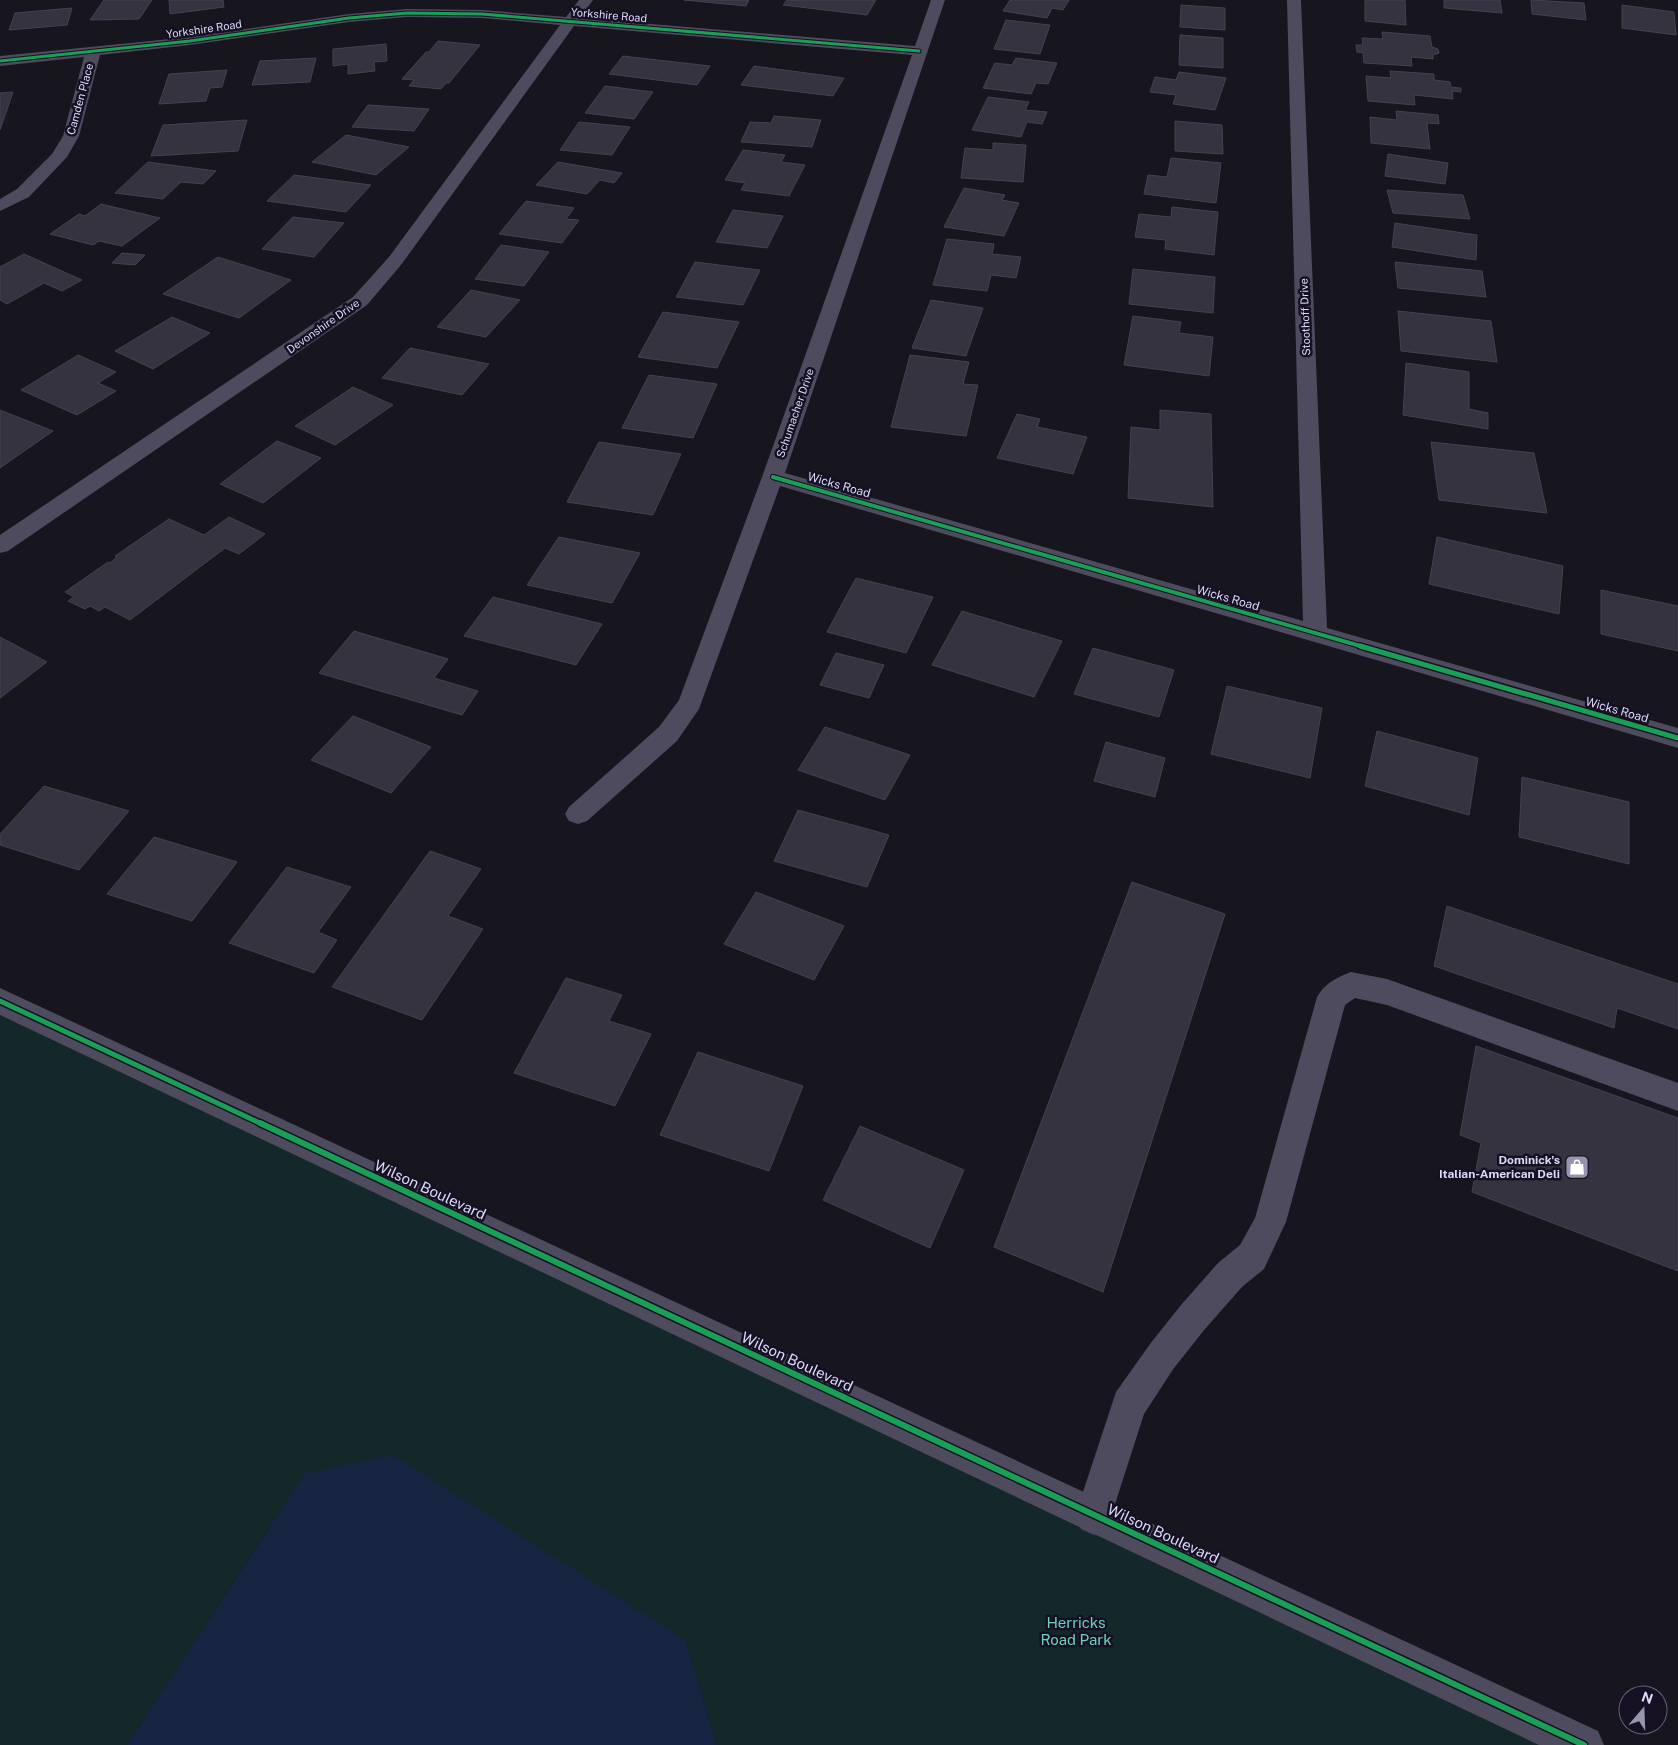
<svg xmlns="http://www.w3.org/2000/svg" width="1678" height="1745" font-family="'Public Sans',sans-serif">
<rect width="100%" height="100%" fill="#17151e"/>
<!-- green -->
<path fill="#152829" d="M0 1001 1581 1745H717L685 1640 305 1473 127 1745H0Z"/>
<!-- water -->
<path fill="#172543" d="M393 1455 685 1640 717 1745H127L305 1473Z"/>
<!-- building -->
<g fill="#363340" stroke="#444151">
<path d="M104 0H152L139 19 90 20Z"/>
<path d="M169 0H223L224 7 170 14Z"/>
<path d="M684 0H749L746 6Z"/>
<path d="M787 0H876L867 15 783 5Z"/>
<path d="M1010 0H1069L1063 10 1052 8 1047 18 1003 11Z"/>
<path d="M1365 0H1405L1406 25 1365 21Z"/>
<path d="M1444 0H1500L1502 13 1444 8Z"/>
<path d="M1531 0 1584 3 1586 20 1532 14Z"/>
<path d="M1181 5 1225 8V30L1180 27Z"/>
<path d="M1622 5 1674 12 1676 35 1622 28Z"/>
<path d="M72 8 67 25 9 30 15 13Z"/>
<path d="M1006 20 1050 25 1040 54 994 49Z"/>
<path d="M1382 32 1430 36 1432 47 1438 49 1439 53 1433 55V59L1411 57 1412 66 1364 63 1363 53 1357 52 1356 45H1363L1362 38 1383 39Z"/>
<path d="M1180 35 1223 38V68L1179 65Z"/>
<path d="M438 41 480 45 449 83H446L441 89 409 86 414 80 402 79 426 52H429Z"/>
<path d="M386 44 387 61 374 62 375 71 348 74V64L333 66V49Z"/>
<path d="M623 56 710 66 697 85 609 74Z"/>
<path d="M316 58 310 82 252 85 260 61Z"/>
<path d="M1016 58 1057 63 1048 84 1036 83 1031 94 983 88 995 63 1012 65Z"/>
<path d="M754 66 844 78 833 96 741 85Z"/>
<path d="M227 70 222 87 210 88 206 101 159 104 169 74Z"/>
<path d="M1390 71 1434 74V80L1450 82 1451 87 1461 88V92L1452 91 1453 99 1414 95 1415 105 1368 101 1366 76 1391 78Z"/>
<path d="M1179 72 1226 78 1215 110 1173 104 1176 95 1150 92 1155 77 1176 80Z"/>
<path d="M605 86 653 92 634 119 585 113Z"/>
<path d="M13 92 0 130V93Z"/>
<path d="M988 97 1029 102 1025 110 1047 112 1042 124 1027 122 1021 137 972 130Z"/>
<path d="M368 105 429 109 414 131 352 127Z"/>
<path d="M1396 111 1438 115 1439 124 1427 123 1430 149 1371 143 1370 117 1397 120Z"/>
<path d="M774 116 821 120 812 147 741 142 750 122 771 123Z"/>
<path d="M247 120 238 151 151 156 163 125Z"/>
<path d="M1175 121 1222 125 1223 154 1175 151Z"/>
<path d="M579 122 630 127 612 155 560 150Z"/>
<path d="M346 135 409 147 376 175 312 162Z"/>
<path d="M993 143 1026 145 1023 182 961 178 965 148 993 150Z"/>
<path d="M743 150 785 155 781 162 805 165 789 196 741 190 745 183 725 180Z"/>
<path d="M1388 154 1448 163 1445 184 1385 176Z"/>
<path d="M1171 158 1221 163 1216 203 1144 194 1148 175 1167 177Z"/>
<path d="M148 162 216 171 203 184 181 182 163 199 115 193Z"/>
<path d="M558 162 622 173 614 183 600 180 587 194 536 185Z"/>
<path d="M294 175 371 185 346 212 267 201Z"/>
<path d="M964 188 1005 195 1002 200 1019 203 1004 236 944 227Z"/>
<path d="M1387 190 1463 195 1470 219 1393 213Z"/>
<path d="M526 201 574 208 566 219 579 220 562 243 499 234Z"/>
<path d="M101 204 160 218 122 246 99 241 93 245 50 234 79 214 85 216Z"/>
<path d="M1172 207 1218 212 1214 255 1165 249 1166 240 1135 237 1139 214 1171 217Z"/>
<path d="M733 210 783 216 767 248 716 242Z"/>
<path d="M293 217 344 223 314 257 262 249Z"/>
<path d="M1395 223 1477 235 1476 260 1392 247Z"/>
<path d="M947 239 994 244 992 254 1021 257 1016 278 991 275 987 291 933 285Z"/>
<path d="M501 245 549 252 524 286 475 279Z"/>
<path d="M122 253 145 255 135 265 112 263Z"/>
<path d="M24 254 82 280 62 291 44 283 7 304 0 300V267Z"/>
<path d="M218 257 291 280 239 318 163 294Z"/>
<path d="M695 262 760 270 743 305 676 297Z"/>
<path d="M1395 262 1482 271 1486 297 1398 288Z"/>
<path d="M1133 269 1215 277 1213 313 1129 304Z"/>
<path d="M471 290 520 300 486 337 437 327Z"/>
<path d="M931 300 983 308 966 356 912 348Z"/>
<path d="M1398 311 1491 321 1497 362 1401 351Z"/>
<path d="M663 312 739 322 717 368 638 357Z"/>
<path d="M1133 316 1181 322 1179 333 1213 337 1209 376 1124 365Z"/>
<path d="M172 317 210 333 153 369 115 351Z"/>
<path d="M410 348 489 364 462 395 382 378Z"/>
<path d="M78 355 116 372 98 383 116 391 77 415 21 390Z"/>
<path d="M910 355 969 362 963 384 978 385 966 436 891 427Z"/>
<path d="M1406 363 1469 372V409L1488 413V429L1403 415Z"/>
<path d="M649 375 717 384 693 438 622 428Z"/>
<path d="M353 387 393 405 335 445 295 426Z"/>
<path d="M0 410 53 431 0 468Z"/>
<path d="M1160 410 1211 414 1213 507 1128 498 1131 427 1160 430Z"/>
<path d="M1017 414 1040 419 1037 427 1087 437 1073 474 997 458Z"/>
<path d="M277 441 321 458 263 503 220 484Z"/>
<path d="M599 442 681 454 653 515 567 502Z"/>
<path d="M1431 442 1534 453 1547 513 1439 500Z"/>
<path d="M229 517 265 534 239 554 225 548 130 620 105 607 99 611 90 606 85 609 68 601 74 597 65 592 108 562 110 563 117 557 115 556 169 519 204 535Z"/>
<path d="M559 537 640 553 612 603 527 585Z"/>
<path d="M1437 537 1563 566 1559 614 1429 584Z"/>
<path d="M856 578 933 597 906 653 827 632Z"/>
<path d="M1601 590 1678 606V651L1601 634Z"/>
<path d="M493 597 602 624 576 665 464 636Z"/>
<path d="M962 611 1062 641 1034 697 932 665Z"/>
<path d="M354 631 448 659 434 678 478 691 462 715 319 673Z"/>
<path d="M0 637 47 662 0 698Z"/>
<path d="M1093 648 1174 670 1159 717 1074 694Z"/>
<path d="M836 653 884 665 869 698 820 685Z"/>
<path d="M1227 686 1322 708 1310 778 1211 754Z"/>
<path d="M353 716 431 747 391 793 311 760Z"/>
<path d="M825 727 910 755 885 800 798 770Z"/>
<path d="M1377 731 1478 758 1469 815 1365 786Z"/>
<path d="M1106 742 1165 758 1155 797 1094 781Z"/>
<path d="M1522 777 1629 802V864L1519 837Z"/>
<path d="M44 786 129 811 79 870 0 845V834Z"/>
<path d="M798 810 889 835 867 887 774 861Z"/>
<path d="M154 837 237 862 192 921 107 894Z"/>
<path d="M430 851 481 869 448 916 483 929 422 1020 332 987Z"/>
<path d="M287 867 351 887 318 932 337 940 314 973 229 943Z"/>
<path d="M1132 882 1225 914 1103 1292 994 1247Z"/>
<path d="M756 892 844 926 814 980 724 944Z"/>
<path d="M1447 906 1678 984V1029L1617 1008 1614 1028 1434 966Z"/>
<path d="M566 978 622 995 609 1021 651 1034 615 1106 514 1073Z"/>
<path d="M1476 1046 1678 1118V1271L1472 1192 1481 1143 1460 1135Z"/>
<path d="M698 1052 803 1086 769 1171 660 1135Z"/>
<path d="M860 1126 964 1170 930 1248 823 1200Z"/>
</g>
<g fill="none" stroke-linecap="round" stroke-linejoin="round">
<!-- lane -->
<path fill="#4d4b5d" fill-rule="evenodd" d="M1351 972 1387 979 1678 1083V1111L1387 1005 1355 998 1345 1005 1286 1222 1264 1269 1242 1287 1205 1329 1174 1368 1144 1414 1107 1529 1094 1535 1081 1529 1075 1516 1116 1392 1150 1344 1181 1305 1218 1263 1240 1245 1255 1218 1317 997C1324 984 1337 977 1351 972Z"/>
<!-- street -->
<g fill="#4d4b5d" fill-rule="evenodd">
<path d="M579 0H593L580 18 915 46 931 0H945L785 473 1303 621 1287 0H1301L1327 628 1678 728V748L780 486 699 709 677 741 587 821 578 824 569 821 565 814 569 807 659 727 679 700 762 477 912 55 574 26 401 265 367 305 8 551 0 553V535L353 297 389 257 560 25 482 18 407 17 349 22 190 45 100 55 79 136 67 157 29 197 0 211V199L17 189 52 154 63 136 84 57 0 66V56L190 37 349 14 407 9 482 10 566 17Z"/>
<path d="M0 988 1598 1731 1604 1745H1539L0 1015Z"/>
</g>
<!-- cycleway-far3 casing -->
<g stroke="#151122" stroke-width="5">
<path id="cycleway-far3" d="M0 61 190 41 349 18 407 13 482 14 919 51"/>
</g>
<!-- cycleway-far2 casing -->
<g stroke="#151122" stroke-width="6">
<path id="cycleway-far2" d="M773 477 1364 647"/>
</g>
<!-- cycleway-far1 casing -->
<g stroke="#151122" stroke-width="8">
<g id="cycleway-far1">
<path d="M1360 646 1678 738"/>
<path d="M0 1001 262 1124"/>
</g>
</g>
<!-- cycleway casing -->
<g stroke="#151122" stroke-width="9">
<path id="cycleway" d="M260 1123 1584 1745"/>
</g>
<!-- cycleway-far3 -->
<use href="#cycleway-far3" stroke="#1a9f57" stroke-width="3"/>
<!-- cycleway-far2 -->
<use href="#cycleway-far2" stroke="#1a9f57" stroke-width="4"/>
<!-- cycleway-far1 -->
<use href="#cycleway-far1" stroke="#1a9f57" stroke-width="5"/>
<!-- cycleway -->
<use href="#cycleway" stroke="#1a9f57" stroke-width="6"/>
</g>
<!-- icons -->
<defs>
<g id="shop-square" transform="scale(1.25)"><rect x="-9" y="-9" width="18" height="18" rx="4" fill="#9894ad" stroke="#151122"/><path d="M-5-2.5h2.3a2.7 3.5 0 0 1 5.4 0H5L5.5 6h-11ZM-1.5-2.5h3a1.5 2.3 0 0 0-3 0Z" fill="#fff"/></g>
</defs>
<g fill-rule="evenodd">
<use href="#shop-square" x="1577" y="1167"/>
</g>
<g text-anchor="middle" stroke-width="5" stroke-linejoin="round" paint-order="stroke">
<!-- far-street labels -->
<g font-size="11" fill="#ddd8fa" stroke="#151122">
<text transform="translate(609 15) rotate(5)" y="4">Yorkshire Road</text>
<text transform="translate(204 29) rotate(-8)" y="4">Yorkshire Road</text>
<text transform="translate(80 99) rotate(-75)" y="4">Camden Place</text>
<text transform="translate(1305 317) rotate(-92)" y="4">Stoothoff Drive</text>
<text transform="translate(323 326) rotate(-35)" y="4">Devonshire Drive</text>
<text transform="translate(795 413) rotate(-71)" y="4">Schumacher Drive</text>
</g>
<!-- street labels -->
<g font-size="12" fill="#ddd8fa" stroke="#151122">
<text transform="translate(839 485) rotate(16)" y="4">Wicks Road</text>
<text transform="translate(1228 598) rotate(16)" y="4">Wicks Road</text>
<text transform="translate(1617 710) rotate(16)" y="4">Wicks Road</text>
</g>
<!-- poi labels -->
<g font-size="12" font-weight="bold" fill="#ddd8fa" stroke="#151122" text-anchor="end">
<text x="1560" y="1164">Dominick's<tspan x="1560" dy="14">Italian-American Deli</tspan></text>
</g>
<!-- near-street labels -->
<g font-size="15" fill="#ddd8fa" stroke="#151122">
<text transform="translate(430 1190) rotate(25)" y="5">Wilson Boulevard</text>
<text transform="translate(797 1362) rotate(25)" y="5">Wilson Boulevard</text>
<text transform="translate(1163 1534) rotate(25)" y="5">Wilson Boulevard</text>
</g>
<!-- near-park labels -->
<g font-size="15" fill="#6dd0bc" stroke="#151122">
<text x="1076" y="1628">Herricks<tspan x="1076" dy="17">Road Park</tspan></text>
</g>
</g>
<!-- north arrow -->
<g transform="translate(1643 1710) rotate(19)"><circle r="24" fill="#151122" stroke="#656178"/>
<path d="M0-4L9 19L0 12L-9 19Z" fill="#9894ad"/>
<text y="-8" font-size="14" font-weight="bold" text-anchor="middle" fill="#ddd8fa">N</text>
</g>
</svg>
